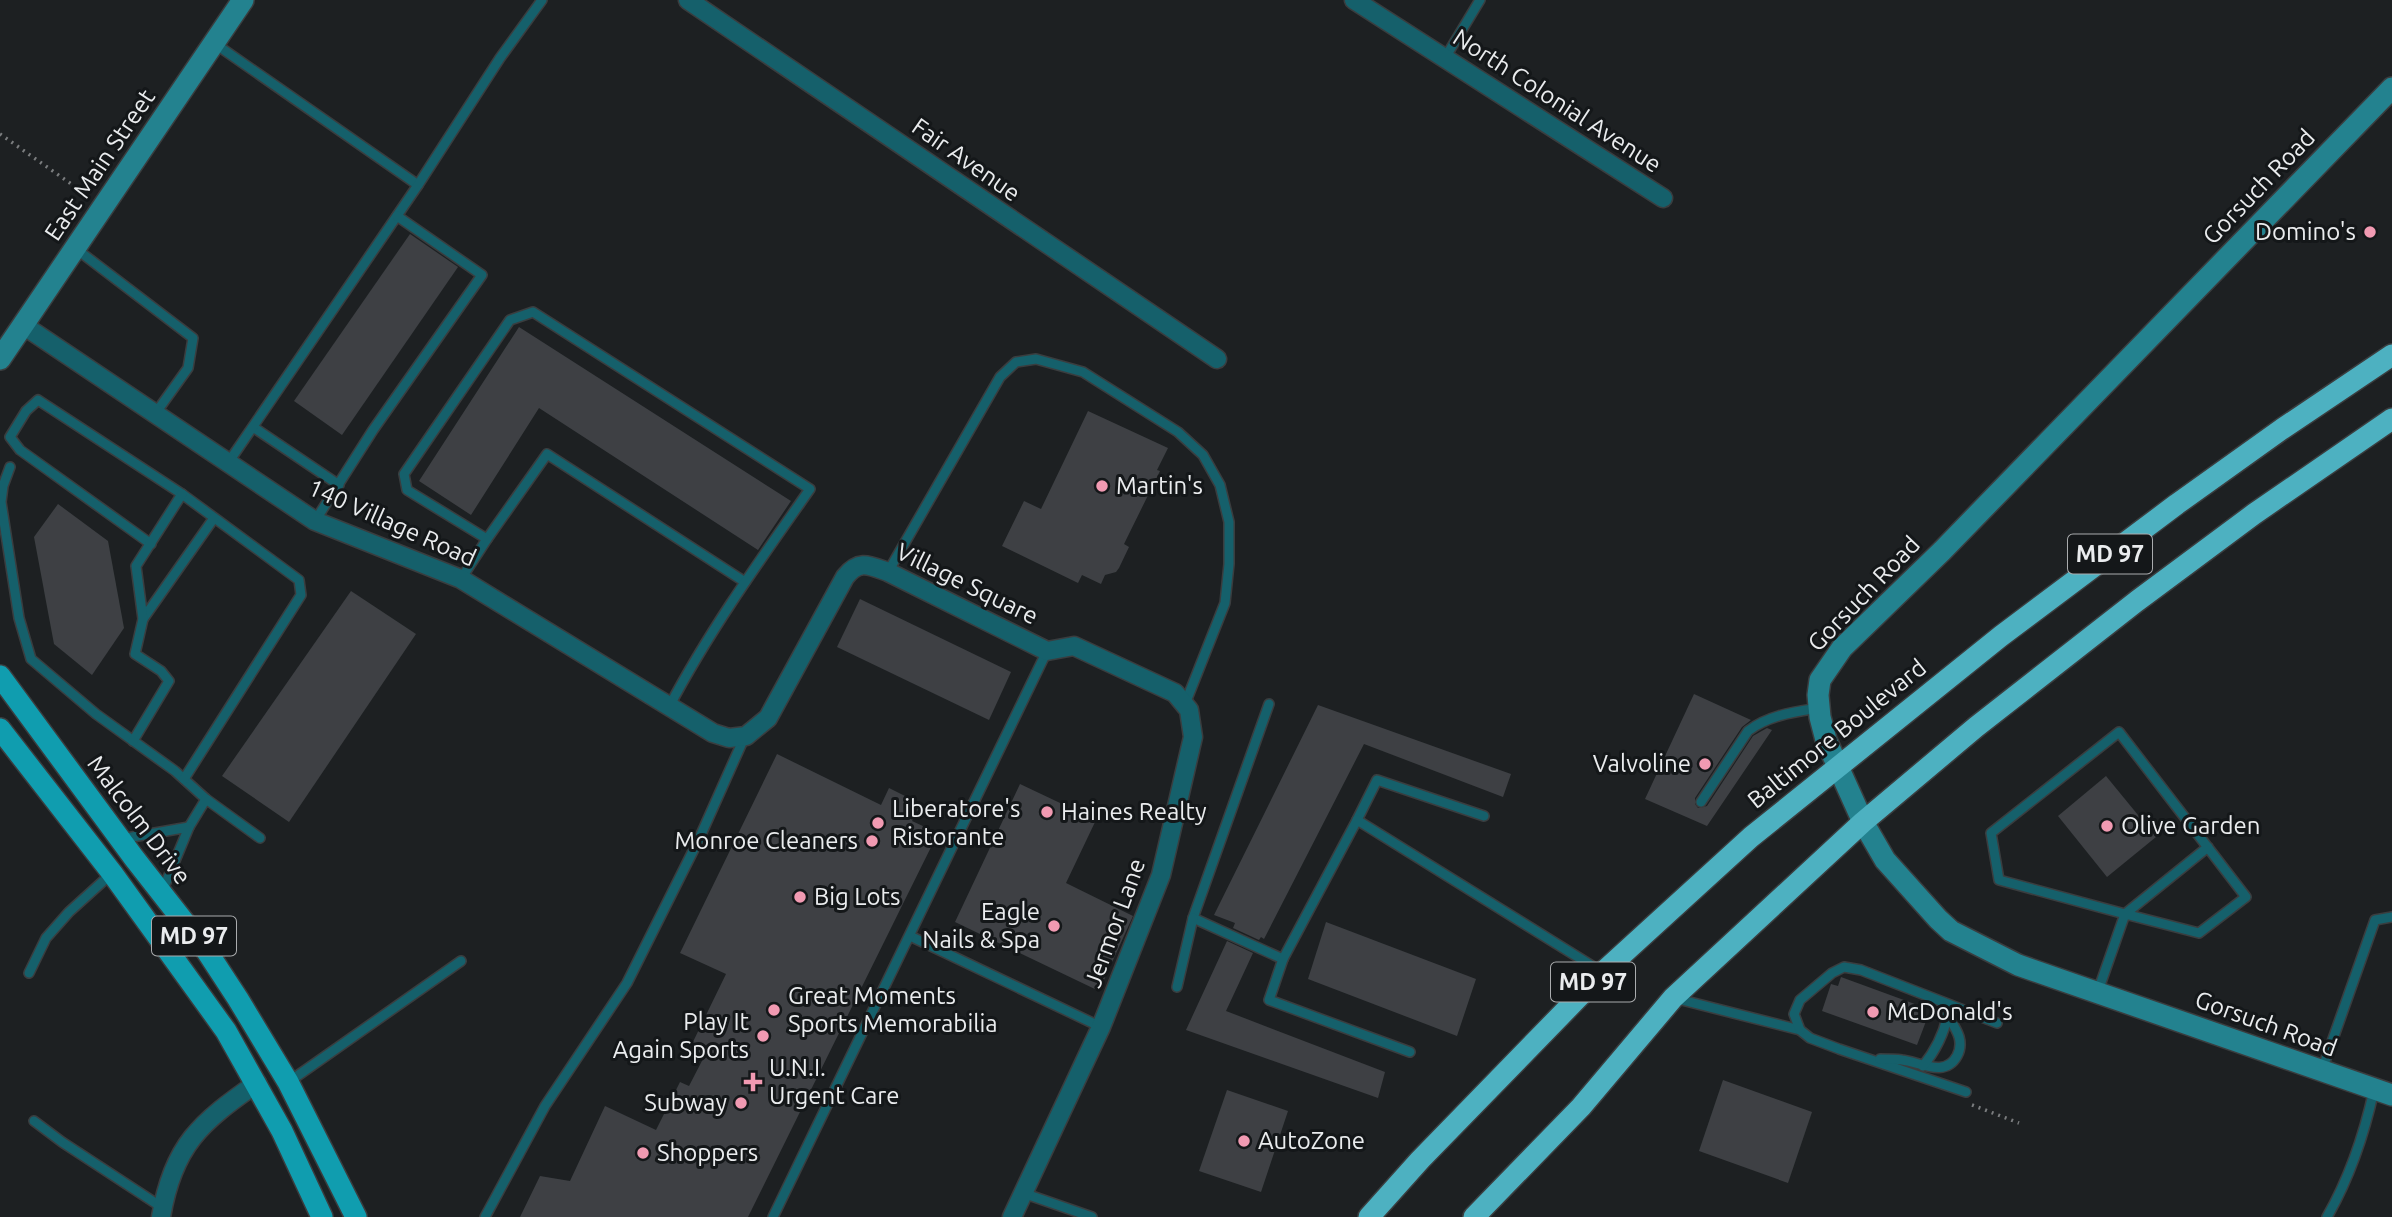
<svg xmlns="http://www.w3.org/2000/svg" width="2392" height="1217" font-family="Ubuntu,sans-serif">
<rect width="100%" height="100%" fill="#1d2022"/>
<!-- building -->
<g fill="#3e4044">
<path d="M410 234 458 267 342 435 294 401Z"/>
<path d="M519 327 791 501 758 550 539 408 471 515 419 481Z"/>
<path d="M1088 411 1168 448 1157 470 1160 471 1124 544 1129 547 1119 568 1116 572 1105 575 1101 584 1082 575 1078 583 1002 546 1024 501 1041 509Z"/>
<path d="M58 504 108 541 124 628 92 675 54 644 34 537Z"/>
<path d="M351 591 416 634 289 822 222 776Z"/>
<path d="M860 599 1011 672 989 720 837 647Z"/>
<path d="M1694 694 1751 720 1742 727 1695 798V804L1698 808 1707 806 1753 736 1767 728 1772 730 1707 826 1645 799Z"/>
<path d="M1318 705 1511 774 1503 797 1364 744 1264 939 1261 937 1259 940 1233 928 1235 923 1214 915Z"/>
<path d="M777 754 881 805 889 788 921 804 912 821 938 833 748 1217H520L540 1176 570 1181 605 1106 656 1130 680 1082 689 1086 705 1055 690 1048 726 974 680 953Z"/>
<path d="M2106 776 2156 837 2107 877 2058 816Z"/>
<path d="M1020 784 1096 820 1066 883 1133 916 1099 991 955 922Z"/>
<path d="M1326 922 1476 979 1457 1036 1308 979Z"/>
<path d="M1227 941 1253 953 1226 1011 1385 1072 1378 1098 1186 1030Z"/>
<path d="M1841 977 1923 1007 1921 1013 1928 1016 1917 1045 1822 1011 1831 984 1838 986Z"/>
<path d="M1723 1080 1812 1112 1788 1183 1699 1151Z"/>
<path d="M1227 1090 1288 1111 1261 1192 1199 1171Z"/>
</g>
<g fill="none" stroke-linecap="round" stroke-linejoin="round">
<!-- lane casing -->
<g stroke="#3a3d3f" stroke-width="12">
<g id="lane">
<path d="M214 43 418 185"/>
<path d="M1445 58 1480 0"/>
<path d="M75 248 193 338 188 368 155 414"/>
<path d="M253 427 339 485"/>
<path d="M228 463 418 185 500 58 542 0"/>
<path d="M10 467 3 486 1 502 19 618 31 659 96 714 175 771 206 799"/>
<path d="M315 521 373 430 482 275 397 216"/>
<path d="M487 539 547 454 745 582"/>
<path d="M151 544 20 450 10 437 26 411 38 400 182 494 299 580 301 595 184 779"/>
<path d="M888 572 1000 377 1016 362 1036 359 1083 372 1178 432 1203 455 1220 485 1229 522V564L1225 603 1185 704"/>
<path d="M461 579 487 539 407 490 404 474 510 320 533 312 810 489C760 560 709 631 669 707"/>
<path d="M143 619 214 518"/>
<path d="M1269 704 1193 918 1283 959"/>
<path d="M133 741 169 681 161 671 135 654 143 619 136 566 182 494"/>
<path d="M1701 802 1748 731C1769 715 1794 712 1819 708"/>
<path d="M1357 820 1377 780 1484 816"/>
<path d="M189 827 206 799 260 838"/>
<path d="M121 839 189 827 162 892"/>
<path d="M910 936 1101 1027"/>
<path d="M29 973 46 938 69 912 111 874"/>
<path d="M1177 987 1193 918"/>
<path d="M2098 991 2125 914 1999 880 1991 833 2119 732 2246 897 2199 933 2125 914 2208 847"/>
<path d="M1674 998 1800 1030 1810 1038 1839 1049 1966 1092"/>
<path d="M1800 1030 1794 1014 1800 1000 1832 973 1844 967 1861 970 1997 1023"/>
<path d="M1410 1052 1269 1000 1283 959 1357 820 1602 972"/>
<path d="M1880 1059C1887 1059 1895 1059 1902 1060 1920 1062 1945 1078 1957 1056 1965 1041 1956 1029 1948 1016"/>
<path d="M1923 1066C1936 1050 1944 1034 1948 1014"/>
<path d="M2322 1070 2375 920 2392 917"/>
<path d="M290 1081 461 961"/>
<path d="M34 1121 62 1142 163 1208"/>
<path d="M1023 1193 1092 1217"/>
<path d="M485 1217 545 1106 627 983 699 839 745 736"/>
<path d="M773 1217 1047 651"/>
<path d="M2327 1217C2350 1177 2364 1135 2374 1090"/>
</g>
</g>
<!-- street casing -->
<g stroke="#3a3d3f" stroke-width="21">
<g id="street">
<path d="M688 0 1217 359"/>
<path d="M1354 0 1663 198"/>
<path d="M23 325 315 521 461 579 713 733 729 738 746 736 768 718 845 577C859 559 869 565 888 572L1047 651 1074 646 1175 693 1189 710 1193 737 1161 875 1101 1027 1012 1217"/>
<path d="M161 1217C173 1145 201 1122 257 1083"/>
</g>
</g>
<!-- secondary casing -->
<g stroke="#3a3d3f" stroke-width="24">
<g id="secondary">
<path d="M2392 88 1942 551 1842 648 1820 680 1818 695 1820 717 1826 740 1863 822 1885 860 1938 919 1951 931 2018 965 2392 1095"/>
<path d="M0 359 243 0"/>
</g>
</g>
<!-- primary casing -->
<g stroke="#3a3d3f" stroke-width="24">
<g id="primary">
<path d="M0 676 134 858 206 950 238 999 288 1082 356 1217"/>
<path d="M0 729 112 873 226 1031 282 1131 322 1217"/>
</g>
</g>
<!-- highway casing -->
<g stroke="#3a3d3f" stroke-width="24">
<g id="highway">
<path d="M1369 1217 1420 1160 1603 972 1751 837 2001 636 2177 504 2282 429 2392 355"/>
<path d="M1474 1217 1581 1107 1673 998 1863 822 1976 727 2137 601 2254 514 2392 419"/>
</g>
</g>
<!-- path -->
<g stroke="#7a7c7e" stroke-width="3.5" stroke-dasharray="2 5" stroke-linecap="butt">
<path d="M0 134 87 195"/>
<path d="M1972 1105 2019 1123"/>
</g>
<!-- lane -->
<use href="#lane" stroke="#15606b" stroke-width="9"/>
<!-- street -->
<use href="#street" stroke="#15606b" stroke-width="18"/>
<!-- secondary -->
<use href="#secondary" stroke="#23828f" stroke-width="21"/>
<!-- primary -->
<use href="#primary" stroke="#109daf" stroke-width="21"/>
<!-- highway -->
<use href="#highway" stroke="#4db1c1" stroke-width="21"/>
</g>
<!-- markers -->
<g fill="#f19ab2" stroke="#141719" stroke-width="2.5">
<circle cx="2370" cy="232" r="7"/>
<circle cx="1102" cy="486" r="7"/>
<circle cx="1705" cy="764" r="7"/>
<circle cx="1047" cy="812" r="7"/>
<circle cx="878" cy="823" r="7"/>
<circle cx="2107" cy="826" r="7"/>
<circle cx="872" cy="841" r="7"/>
<circle cx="800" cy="897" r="7"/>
<circle cx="1054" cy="926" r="7"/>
<circle cx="774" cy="1010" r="7"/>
<circle cx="1873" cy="1012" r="7"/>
<circle cx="763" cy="1036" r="7"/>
<path d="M749.5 1071.5h7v7h7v7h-7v7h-7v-7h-7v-7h7z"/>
<circle cx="741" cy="1103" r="7"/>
<circle cx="1244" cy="1141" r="7"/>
<circle cx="643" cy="1153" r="7"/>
</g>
<g text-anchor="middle" stroke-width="6" stroke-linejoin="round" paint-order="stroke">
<!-- shield labels -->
<g fill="#141719" stroke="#aaacae" stroke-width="2">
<rect x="2068" y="534.5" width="84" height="39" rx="5"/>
<rect x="152" y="916.5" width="84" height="39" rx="5"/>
<rect x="1551" y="962.5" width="84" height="39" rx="5"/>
</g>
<g font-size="23" font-weight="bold" fill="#eaecee">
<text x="2110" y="562">MD 97</text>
<text x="194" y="944">MD 97</text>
<text x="1593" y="990">MD 97</text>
</g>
<!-- street labels -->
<g font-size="24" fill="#eaecee" stroke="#141719">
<text transform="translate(1557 101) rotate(33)" y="8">North Colonial Avenue</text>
<text transform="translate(966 160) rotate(35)" y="8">Fair Avenue</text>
<text transform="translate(100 165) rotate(-56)" y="8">East Main Street</text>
<text transform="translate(2259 187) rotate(-46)" y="8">Gorsuch Road</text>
<text transform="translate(392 523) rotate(24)" y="8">140 Village Road</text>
<text transform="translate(967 584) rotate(26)" y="8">Village Square</text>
<text transform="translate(1864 594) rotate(-46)" y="8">Gorsuch Road</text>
<text transform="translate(1837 734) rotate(-39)" y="8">Baltimore Boulevard</text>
<text transform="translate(139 820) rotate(53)" y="8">Malcolm Drive</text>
<text transform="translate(1115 923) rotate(-70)" y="8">Jermor Lane</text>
<text transform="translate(2266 1024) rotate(20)" y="8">Gorsuch Road</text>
</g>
<!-- poi labels -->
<g font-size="24" fill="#eaecee" stroke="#141719" text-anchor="start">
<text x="2356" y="240" text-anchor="end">Domino's</text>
<text x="1116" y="494">Martin's</text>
<text x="1691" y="772" text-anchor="end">Valvoline</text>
<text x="892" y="817">Liberatore's<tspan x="892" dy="28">Ristorante</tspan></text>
<text x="1061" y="820">Haines Realty</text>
<text x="2121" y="834">Olive Garden</text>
<text x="858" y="849" text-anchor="end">Monroe Cleaners</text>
<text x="814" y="905">Big Lots</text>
<text x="1040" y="920" text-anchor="end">Eagle<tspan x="1040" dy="28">Nails &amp; Spa</tspan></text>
<text x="788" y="1004">Great Moments<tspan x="788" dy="28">Sports Memorabilia</tspan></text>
<text x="1887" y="1020">McDonald's</text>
<text x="749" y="1030" text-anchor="end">Play It<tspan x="749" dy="28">Again Sports</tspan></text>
<text x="769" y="1076">U.N.I.<tspan x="769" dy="28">Urgent Care</tspan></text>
<text x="727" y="1111" text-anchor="end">Subway</text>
<text x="1258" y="1149">AutoZone</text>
<text x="657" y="1161">Shoppers</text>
</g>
</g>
</svg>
